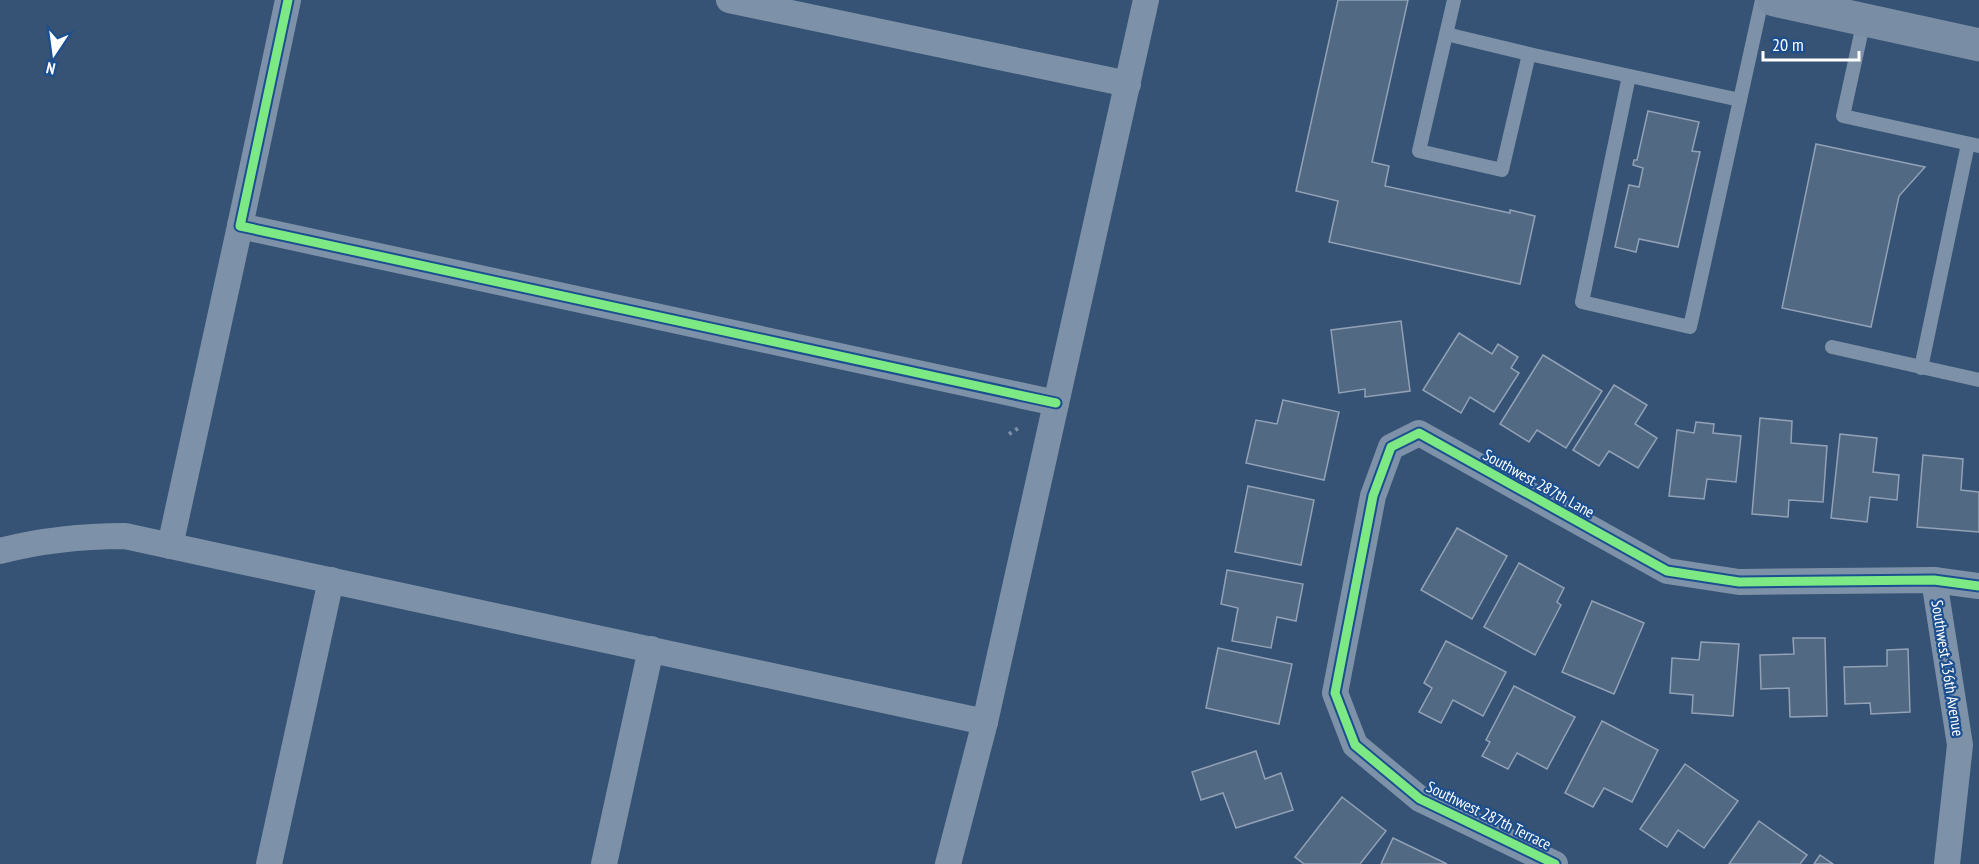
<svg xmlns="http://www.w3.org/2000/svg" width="1979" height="864" font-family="'PT Sans Narrow',sans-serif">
<rect width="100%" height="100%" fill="#365274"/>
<!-- building -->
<g fill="#526984" stroke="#92a2b6" stroke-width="1.5">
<path d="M1338 0H1408L1372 162 1389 166 1385 186 1510 213V210L1535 216 1520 284 1329 242 1338 201 1296 191Z"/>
<path d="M1648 111 1699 122 1692 151 1700 152 1678 247 1639 239 1636 252 1615 247 1629 185 1639 187 1643 168 1633 165 1634 160H1637Z"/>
<path d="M1816 144 1925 167 1899 196 1871 327 1782 308Z"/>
<path d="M1401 321 1410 391 1365 397V389L1339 393 1331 330Z"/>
<path d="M1459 333 1492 354 1498 344 1518 357 1511 368 1519 373 1494 412 1470 397 1461 413 1423 390Z"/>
<path d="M1543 355 1602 391 1566 448 1537 430 1529 442 1500 424Z"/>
<path d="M1614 385 1647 405 1635 424 1657 438 1638 468 1609 451 1599 466 1573 450Z"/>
<path d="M1283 400 1339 412 1324 480 1246 463 1256 420 1277 424Z"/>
<path d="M1760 418 1792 421 1791 443 1827 446 1823 502 1789 500 1788 517 1752 514Z"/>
<path d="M1696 422 1714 424 1713 433 1741 436 1736 482 1707 479 1704 499 1669 496 1677 430 1694 433Z"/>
<path d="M1840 434 1877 438 1873 472 1899 475 1897 500 1870 497 1867 522 1831 518Z"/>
<path d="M1923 455 1963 459 1961 490 1979 492V532L1917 527Z"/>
<path d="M1248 486 1314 500 1301 565 1235 552Z"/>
<path d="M1457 528 1507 556 1472 619 1421 590Z"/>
<path d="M1519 563 1564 588 1557 602 1561 605 1535 655 1484 627Z"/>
<path d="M1227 570 1303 584 1296 621 1277 617 1271 648 1232 641 1238 608 1221 604Z"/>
<path d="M1592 601 1644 623 1614 694 1562 672Z"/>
<path d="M1793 638H1825L1827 716 1790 717 1789 688 1761 689 1760 655 1794 654Z"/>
<path d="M1446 641 1506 672 1483 716 1453 700 1441 723 1419 712 1432 688 1424 683Z"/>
<path d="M1701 642 1739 644 1733 716 1692 713 1693 695 1670 693 1672 658 1699 660Z"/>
<path d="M1218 648 1292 664 1279 724 1206 708Z"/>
<path d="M1908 649 1910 712 1871 714 1870 703 1845 704 1844 667 1887 666V650Z"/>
<path d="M1514 686 1575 717 1547 769 1517 753 1508 769 1482 756 1490 742 1486 740Z"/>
<path d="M1602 721 1658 750 1632 802 1604 788 1593 807 1565 793Z"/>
<path d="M1256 751 1265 779 1281 773 1293 810 1236 828 1223 793 1201 800 1192 772Z"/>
<path d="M1685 764 1738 801 1704 848 1678 830 1667 847 1640 829Z"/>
<path d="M1342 797 1386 831 1360 864H1304L1295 857Z"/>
<path d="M1759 821 1807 855 1800 864H1729Z"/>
<path d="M1393 838 1447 864H1381Z"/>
<path d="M1820 855 1833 864H1814Z"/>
</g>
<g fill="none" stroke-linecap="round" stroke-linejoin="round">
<!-- path -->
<path stroke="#7d92a8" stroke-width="4" stroke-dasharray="3 4.5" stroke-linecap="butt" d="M1009 434 1020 427"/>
<!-- service -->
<g stroke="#7d92a8" stroke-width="14">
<path d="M1864 20 1843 116 1979 146"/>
<path d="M1446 34 1529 54 1502 170 1419 151 1454 0"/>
<path d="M1529 54 1740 100"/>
<path d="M1629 76 1582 302 1690 327 1762 0"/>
<path d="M1832 347 1979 380"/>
<path d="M1921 368 1968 144"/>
</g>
<!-- minor -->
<g stroke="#7d92a8" stroke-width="26">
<path d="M288 0 240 226 1056 403"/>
<path d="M729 0 1128 84"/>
<path d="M170 546 240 226"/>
<path d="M0 551C42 540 82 536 125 536L985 722"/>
<path d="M1934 580 1960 745 1947 864"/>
<path d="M269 864 331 580"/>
<path d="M604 864 651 649"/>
<path d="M948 864 985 722 1146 0"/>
<path d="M1555 864 1420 799 1355 745 1335 693 1373 496 1391 447 1419 433 1667 571 1739 582 1934 580 1979 586"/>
</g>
<!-- secondary -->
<path stroke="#798da4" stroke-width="33" d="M1774 0 1979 45"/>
<!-- cycleway casing -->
<g stroke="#1b4f8f" stroke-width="13">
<g id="cycleway">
<path d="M288 0 240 226 1056 403"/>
<path d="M1555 864 1420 799 1355 745 1335 693 1373 496 1391 447 1419 433 1667 571 1739 582 1934 580 1979 586"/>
</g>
</g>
<!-- cycleway -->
<use href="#cycleway" stroke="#7ce984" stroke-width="9"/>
</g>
<g text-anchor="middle" stroke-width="4.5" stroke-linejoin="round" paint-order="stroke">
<!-- street labels -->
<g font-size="16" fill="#fff" stroke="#1b4f8f">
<text transform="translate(1539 483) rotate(29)" y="6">Southwest 287th Lane</text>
<text transform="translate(1948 668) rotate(81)" y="6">Southwest 136th Avenue</text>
<text transform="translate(1489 815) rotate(26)" y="6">Southwest 287th Terrace</text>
</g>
</g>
<!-- north arrow -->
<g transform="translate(54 54) rotate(193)" stroke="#1b4f8f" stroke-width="4.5" paint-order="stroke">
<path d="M0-4.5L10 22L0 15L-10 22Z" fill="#ffffff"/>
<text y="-9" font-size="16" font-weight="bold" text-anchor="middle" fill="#ffffff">N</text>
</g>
<!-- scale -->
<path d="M1763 51v9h96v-9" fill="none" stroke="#ffffff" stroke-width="3"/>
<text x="1772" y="51" font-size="18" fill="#ffffff" stroke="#1b4f8f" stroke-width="4.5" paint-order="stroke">20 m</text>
</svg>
